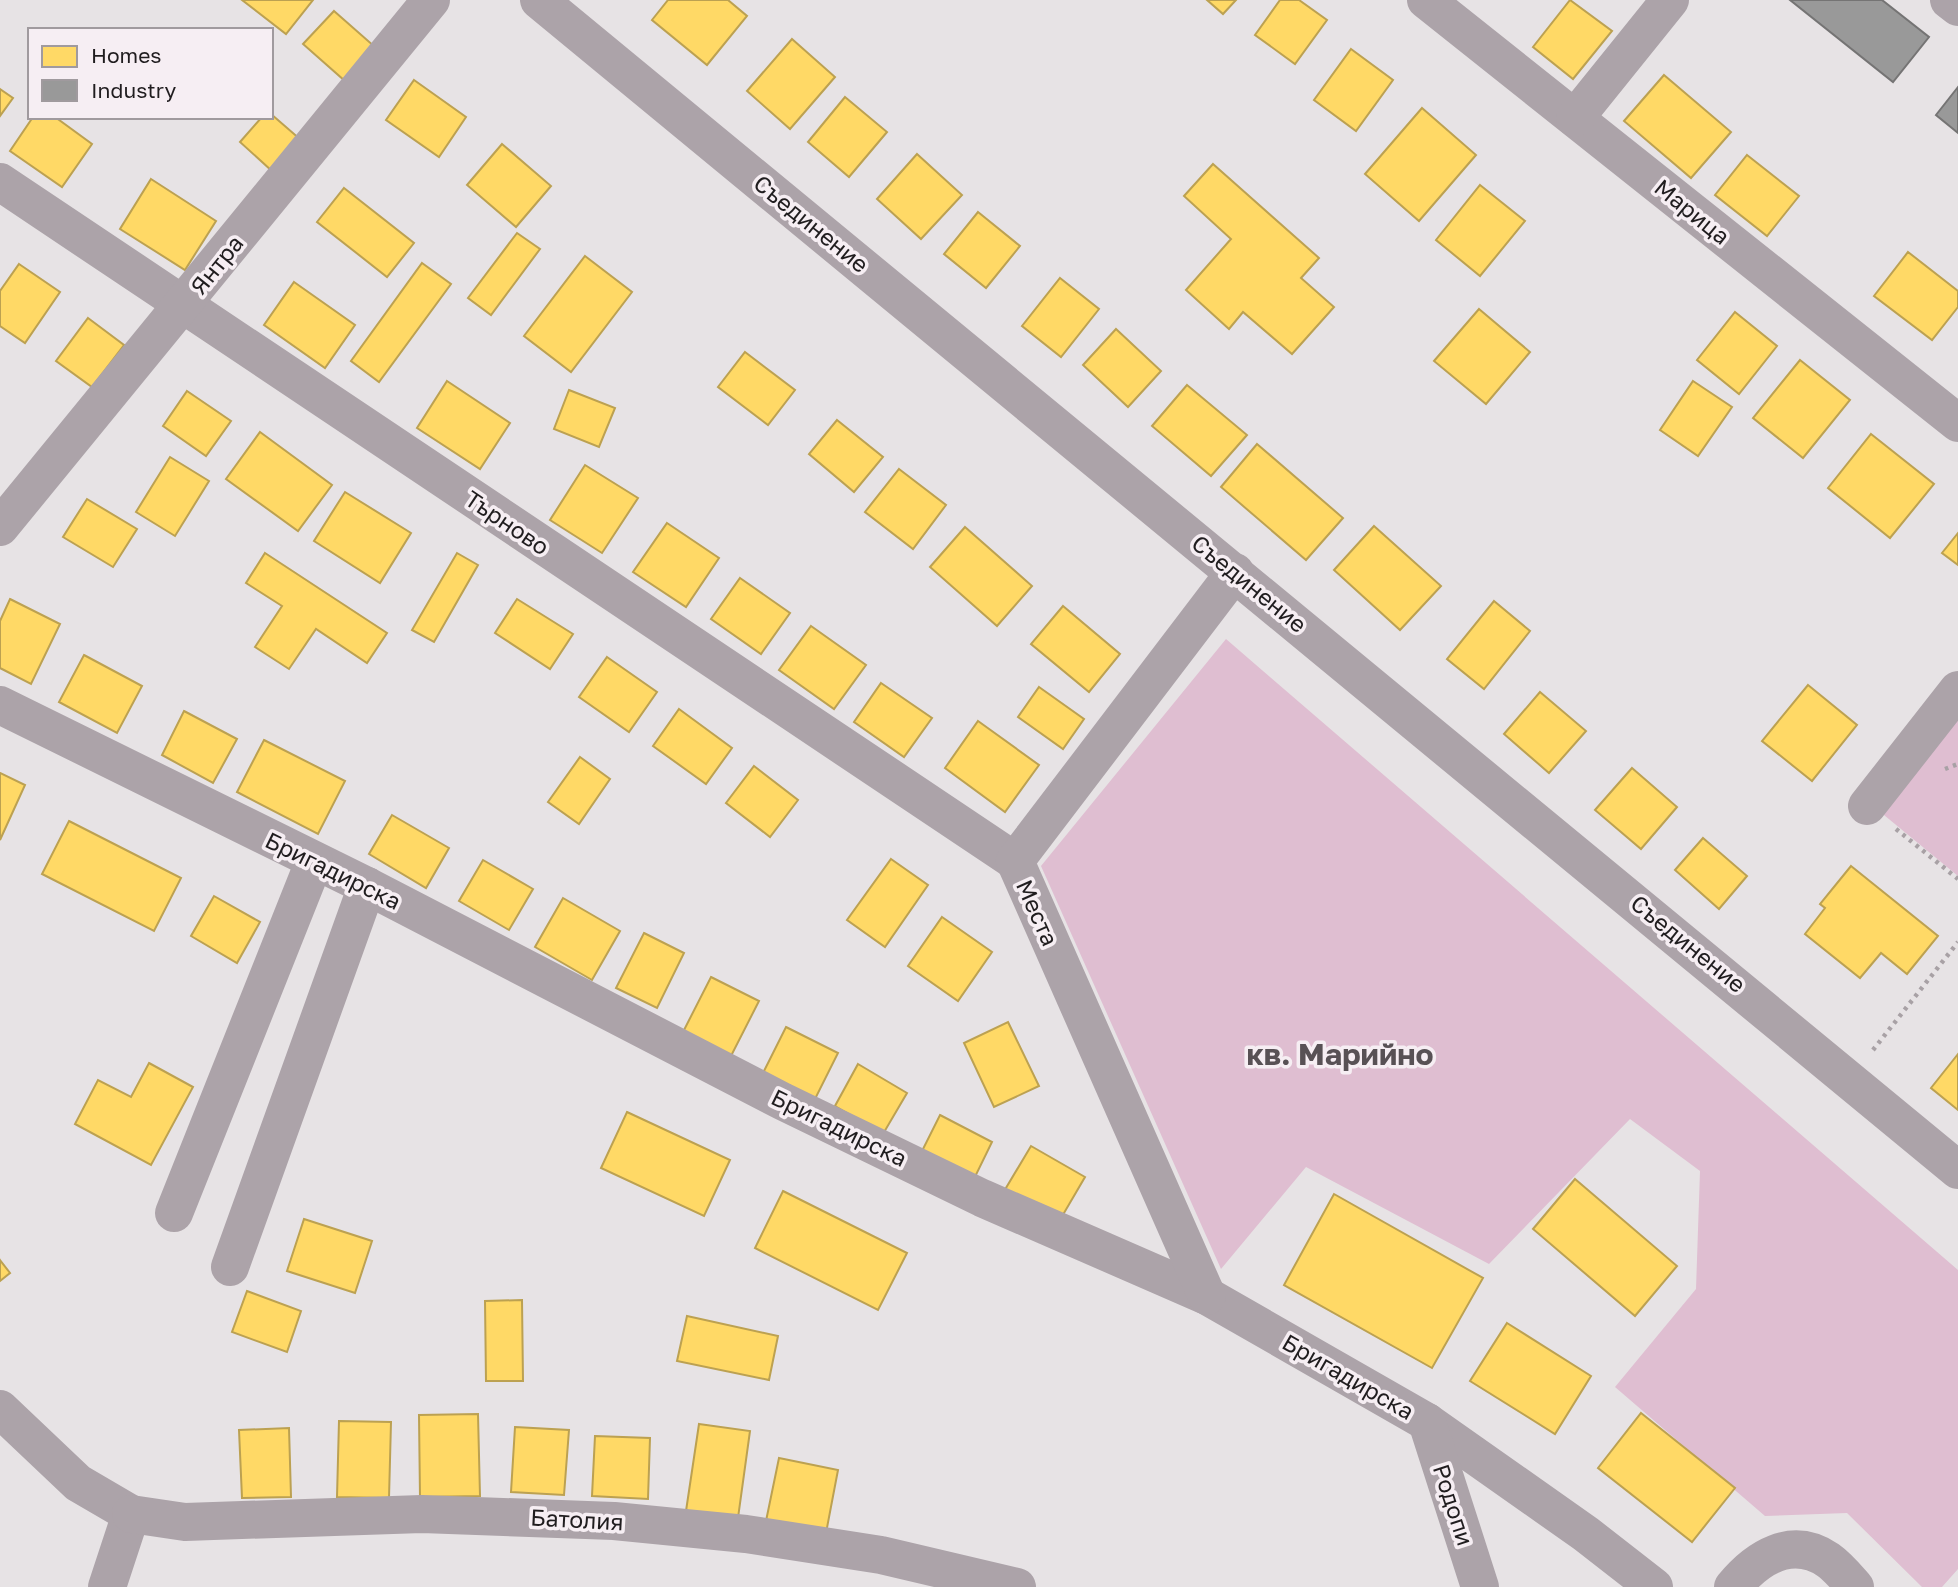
<svg xmlns="http://www.w3.org/2000/svg" width="1958" height="1587" font-family="'Golos Text',sans-serif">
<rect width="100%" height="100%" fill="#e7e3e5"/>
<!-- green -->
<g fill="#dfbed1">
<path d="M1226 639 1958 1270V1569L1942 1587H1922L1847 1513 1765 1516 1615 1387 1696 1289 1700 1171 1630 1119 1489 1264 1306 1167 1221 1269 1041 866Z"/>
<path d="M1958 693V876L1867 801Z"/>
</g>
<!-- homes -->
<g fill="#ffd966" stroke="#bca151" stroke-width="2">
<path d="M242 0H313L286 34Z"/>
<path d="M668 0H728L747 16 707 65 652 20Z"/>
<path d="M1207 0H1236L1223 14Z"/>
<path d="M1280 0H1299L1327 20 1295 64 1255 35Z"/>
<path d="M1570 0 1612 31 1573 79 1533 47Z"/>
<path d="M334 11 375 47 345 81 303 44Z"/>
<path d="M792 39 835 77 790 129 747 91Z"/>
<path d="M1351 49 1393 80 1356 131 1314 100Z"/>
<path d="M1664 75 1731 132 1691 178 1624 121Z"/>
<path d="M414 80 466 117 439 157 386 120Z"/>
<path d="M0 89 13 98 0 116Z"/>
<path d="M845 97 887 132 849 177 808 142Z"/>
<path d="M1422 108 1476 155 1419 221 1365 174Z"/>
<path d="M271 114 301 140 272 171 240 142 262 117H271Z"/>
<path d="M33 117H55L92 144 62 187 10 151Z"/>
<path d="M502 144 551 186 516 227 467 185Z"/>
<path d="M917 154 962 195 921 239 877 199Z"/>
<path d="M1747 155 1799 196 1767 236 1715 195Z"/>
<path d="M1213 164 1319 258 1301 278 1334 307 1292 354 1243 312 1229 329 1186 290 1231 239 1184 196Z"/>
<path d="M151 179 216 221 185 270 120 229Z"/>
<path d="M1480 185 1525 221 1480 276 1436 240Z"/>
<path d="M344 188 414 243 387 277 317 222Z"/>
<path d="M978 212 1020 246 986 288 944 254Z"/>
<path d="M517 233 540 249 491 315 468 298Z"/>
<path d="M1908 252 1958 291V307L1932 340 1874 296Z"/>
<path d="M585 256 632 292 571 372 524 336Z"/>
<path d="M422 263 451 284 379 382 351 361Z"/>
<path d="M19 264 60 292 25 343 0 326V291Z"/>
<path d="M1060 278 1099 309 1061 357 1022 326Z"/>
<path d="M294 282 355 325 325 368 264 325Z"/>
<path d="M1479 309 1530 352 1486 404 1434 361Z"/>
<path d="M1735 312 1777 346 1739 394 1697 360Z"/>
<path d="M88 318 124 345 92 387 56 361Z"/>
<path d="M1116 329 1161 371 1128 407 1083 365Z"/>
<path d="M745 352 795 390 768 425 718 387Z"/>
<path d="M1800 360 1850 400 1803 458 1753 418Z"/>
<path d="M447 381 510 423 480 469 417 428Z"/>
<path d="M1693 381 1732 407 1698 456 1660 430Z"/>
<path d="M1187 385 1247 435 1211 476 1152 426Z"/>
<path d="M569 390 615 408 599 447 554 429Z"/>
<path d="M187 391 231 421 206 456 163 426Z"/>
<path d="M837 420 883 457 854 492 809 454Z"/>
<path d="M260 432 332 485 298 531 226 479Z"/>
<path d="M1871 434 1934 484 1890 538 1828 488Z"/>
<path d="M1257 444 1343 518 1306 560 1221 487Z"/>
<path d="M170 457 209 481 175 536 136 512Z"/>
<path d="M585 465 638 498 602 553 550 520Z"/>
<path d="M899 469 946 505 913 549 865 512Z"/>
<path d="M345 492 411 533 380 583 314 541Z"/>
<path d="M87 499 137 529 113 567 63 537Z"/>
<path d="M667 523 719 558 686 607 633 572Z"/>
<path d="M1374 526 1441 586 1400 630 1334 570Z"/>
<path d="M965 527 1032 586 997 626 930 567Z"/>
<path d="M1958 533V565L1942 553Z"/>
<path d="M265 553 387 633 367 663 316 629 289 669 255 647 282 606 246 583Z"/>
<path d="M457 553 478 565 434 642 412 630Z"/>
<path d="M740 578 790 613 761 654 711 619Z"/>
<path d="M10 599 60 624 31 684 0 668V621Z"/>
<path d="M517 599 573 634 550 669 495 633Z"/>
<path d="M1494 601 1530 631 1484 689 1447 659Z"/>
<path d="M1063 606 1120 654 1089 692 1031 644Z"/>
<path d="M811 626 866 665 834 709 779 670Z"/>
<path d="M84 655 142 686 117 733 59 702Z"/>
<path d="M607 657 657 692 629 732 579 697Z"/>
<path d="M881 683 932 718 904 757 854 722Z"/>
<path d="M1808 685 1857 725 1812 781 1762 741Z"/>
<path d="M1039 687 1084 719 1063 749 1018 717Z"/>
<path d="M1540 692 1586 731 1549 773 1504 734Z"/>
<path d="M679 709 732 748 706 784 653 746Z"/>
<path d="M184 711 237 739 213 783 162 755Z"/>
<path d="M978 721 1039 765 1005 812 945 768Z"/>
<path d="M264 740 345 781 318 834 237 792Z"/>
<path d="M580 757 610 779 579 824 548 802Z"/>
<path d="M754 766 798 800 770 837 726 803Z"/>
<path d="M1632 768 1677 807 1641 849 1595 810Z"/>
<path d="M0 773 25 785 0 840Z"/>
<path d="M392 815 449 848 426 888 369 854Z"/>
<path d="M69 821 181 878 154 931 42 874Z"/>
<path d="M1703 838 1747 876 1719 909 1675 870Z"/>
<path d="M891 859 928 885 885 947 847 920Z"/>
<path d="M483 860 533 889 509 930 459 901Z"/>
<path d="M1851 866 1938 936 1907 974 1881 953 1860 978 1805 934 1825 908 1820 904Z"/>
<path d="M214 896 260 922 237 963 191 936Z"/>
<path d="M563 898 620 931 592 980 535 947Z"/>
<path d="M942 917 992 952 958 1001 908 966Z"/>
<path d="M644 933 684 953 657 1008 616 988Z"/>
<path d="M711 977 759 1001 731 1056 683 1032Z"/>
<path d="M1008 1022 1039 1086 994 1107 964 1043Z"/>
<path d="M786 1027 838 1053 811 1107 759 1081Z"/>
<path d="M1958 1054V1110L1931 1088Z"/>
<path d="M149 1063 193 1087 151 1165 75 1124 98 1080 131 1097Z"/>
<path d="M858 1064 907 1093 883 1134 835 1106Z"/>
<path d="M627 1112 730 1160 704 1216 601 1168Z"/>
<path d="M940 1115 992 1142 972 1183 919 1157Z"/>
<path d="M1031 1146 1085 1177 1057 1225 1003 1193Z"/>
<path d="M1575 1179 1677 1266 1635 1316 1533 1229Z"/>
<path d="M783 1191 907 1253 878 1310 755 1248Z"/>
<path d="M1334 1194 1483 1278 1432 1368 1284 1285Z"/>
<path d="M304 1219 372 1241 355 1293 287 1271Z"/>
<path d="M0 1260 10 1273 0 1281Z"/>
<path d="M247 1291 301 1311 287 1352 232 1332Z"/>
<path d="M522 1300 523 1381H486L485 1301Z"/>
<path d="M687 1316 778 1336 769 1380 677 1361Z"/>
<path d="M1507 1323 1591 1376 1555 1434 1470 1381Z"/>
<path d="M1641 1413 1735 1488 1692 1542 1598 1468Z"/>
<path d="M478 1414 480 1496 420 1497 419 1415Z"/>
<path d="M339 1421 391 1422 389 1498 337 1497Z"/>
<path d="M699 1424 750 1431 738 1518 686 1511Z"/>
<path d="M515 1427 569 1430 564 1495 511 1492Z"/>
<path d="M289 1428 291 1497 242 1498 239 1430Z"/>
<path d="M595 1436 650 1438 648 1499 592 1496Z"/>
<path d="M779 1458 838 1470 826 1533 766 1521Z"/>
</g>
<!-- industry -->
<g fill="#999" stroke="#757474" stroke-width="2">
<path d="M1790 0H1882L1929 37 1893 82Z"/>
<path d="M1958 87V133L1936 115Z"/>
</g>
<g fill="none" stroke-linecap="round" stroke-linejoin="round">
<!-- path -->
<g stroke="#a8a1a5" stroke-width="4.5" stroke-dasharray="3.5 5" stroke-linecap="butt">
<path d="M1945 769 1958 764"/>
<path d="M1896 829 1958 879"/>
<path d="M1873 1050 1958 942"/>
</g>
<!-- minor -->
<g stroke="#aca3a9" stroke-width="38">
<path d="M539 0 1958 1170"/>
<path d="M1426 0 1958 423"/>
<path d="M1949 0 1958 7"/>
<path d="M1575 118 1670 0"/>
<path d="M0 182 1015 861"/>
<path d="M0 527 431 0"/>
<path d="M0 705 367 886 782 1101 982 1198 1207 1296 1427 1422 1586 1534 1654 1587"/>
<path d="M1867 806 1958 690"/>
<path d="M174 1213 314 862"/>
<path d="M230 1267 367 886"/>
<path d="M1207 1296 1015 861 1235 572"/>
<path d="M0 1409 78 1483 131 1514 107 1587"/>
<path d="M1427 1422 1480 1587"/>
<path d="M131 1514 185 1522 422 1514 614 1521 746 1534 881 1555 1017 1587"/>
<path d="M1733 1587C1756 1559 1791 1535 1828 1560 1838 1567 1847 1578 1855 1587"/>
</g>
</g>
<g text-anchor="middle" stroke-width="7" stroke-linejoin="round" paint-order="stroke">
<!-- street labels -->
<g font-size="23" fill="#201d1f" stroke="#f6eef3">
<text transform="translate(1692 212) rotate(39)" y="8">Марица</text>
<text transform="translate(811 224) rotate(39)" y="8">Съединение</text>
<text transform="translate(217 265) rotate(-51)" y="8">Янтра</text>
<text transform="translate(507 523) rotate(34)" y="8">Търново</text>
<text transform="translate(1249 584) rotate(39)" y="8">Съединение</text>
<text transform="translate(333 871) rotate(26)" y="8">Бригадирска</text>
<text transform="translate(1037 913) rotate(66)" y="8">Места</text>
<text transform="translate(1688 944) rotate(39)" y="8">Съединение</text>
<text transform="translate(839 1128) rotate(26)" y="8">Бригадирска</text>
<text transform="translate(1348 1377) rotate(30)" y="8">Бригадирска</text>
<text transform="translate(1453 1505) rotate(72)" y="8">Родопи</text>
<text transform="translate(577 1520) rotate(3)" y="8">Батолия</text>
</g>
<!-- district labels -->
<g font-size="30" font-weight="bold" fill="#585155" stroke="#f6eef3">
<text x="1340" y="1065">кв. Марийно</text>
</g>
</g>
<!-- legend -->
<rect x="28" y="28" width="245" height="91" fill="#f6eef3" stroke="#a09a9e" stroke-width="2"/>
<rect x="42" y="46" width="35" height="21" fill="#ffd966" stroke="#a09a9e" stroke-width="2"/>
<text x="91" y="63" font-size="21" fill="#201d1f">Homes</text>
<rect x="42" y="80" width="35" height="21" fill="#999999" stroke="#a09a9e" stroke-width="2"/>
<text x="91" y="98" font-size="21" fill="#201d1f">Industry</text>
</svg>
